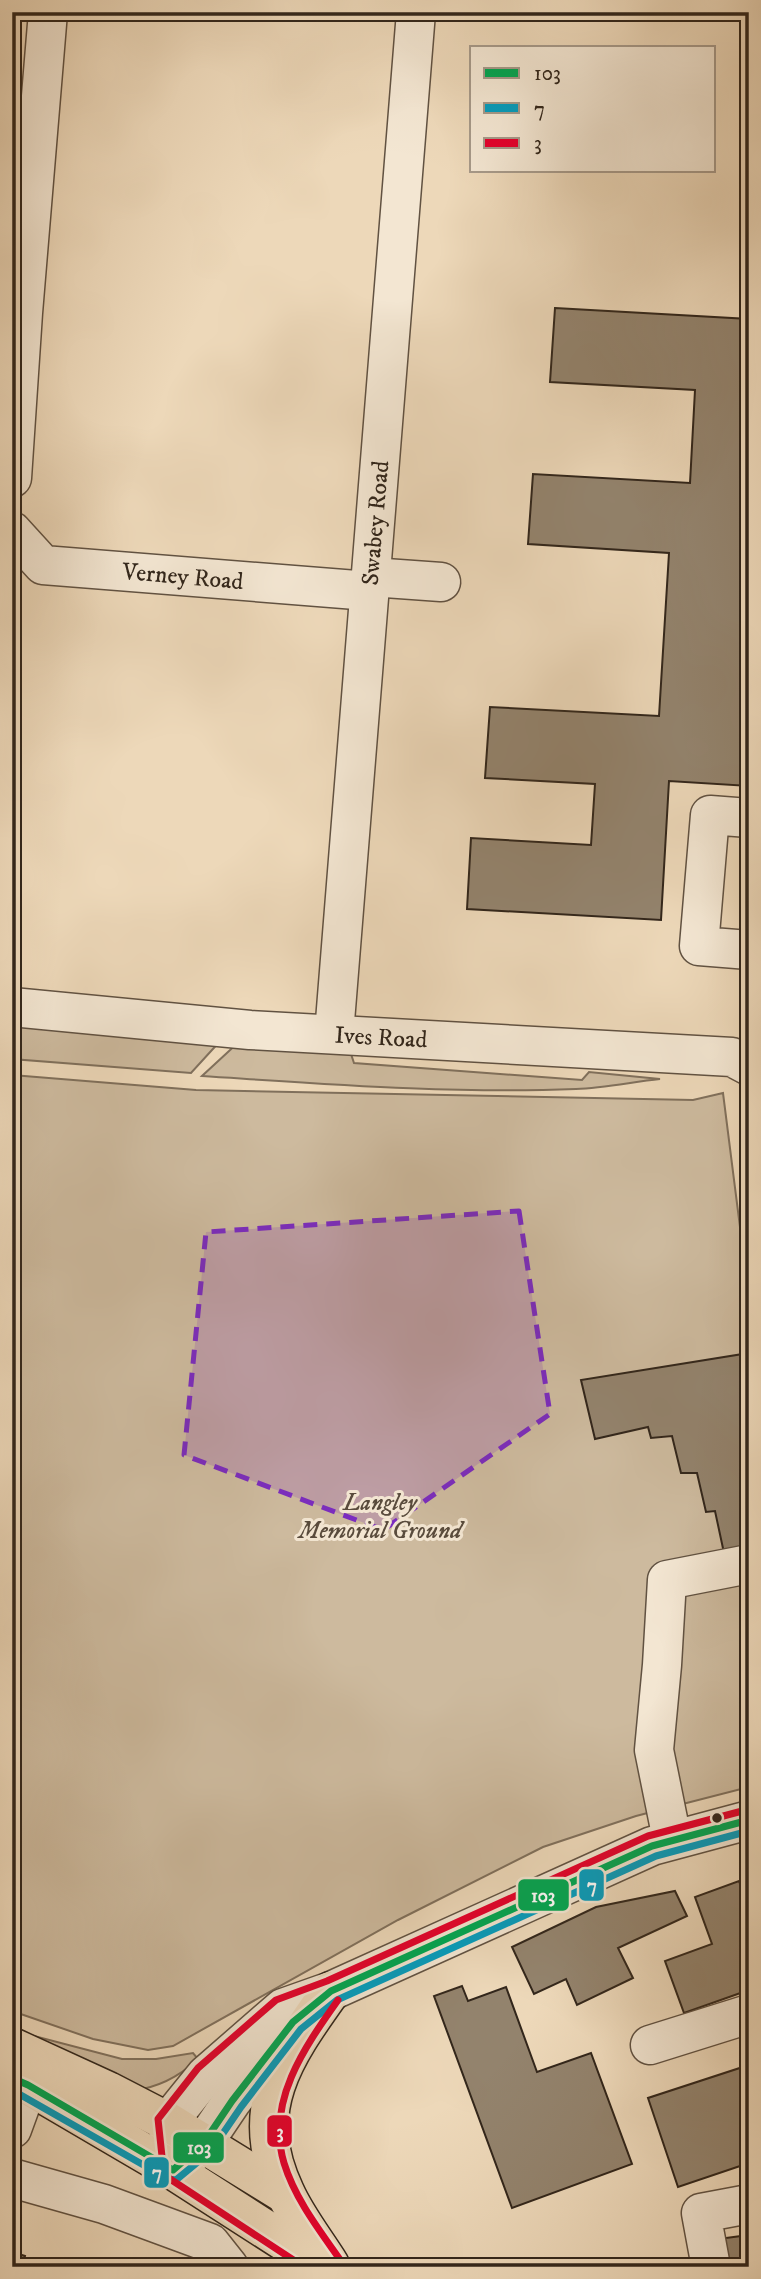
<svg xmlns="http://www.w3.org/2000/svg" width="761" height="2279" font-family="'IM FELL DW Pica',serif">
<rect width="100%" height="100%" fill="#edd8b9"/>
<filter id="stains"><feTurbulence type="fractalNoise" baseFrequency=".00286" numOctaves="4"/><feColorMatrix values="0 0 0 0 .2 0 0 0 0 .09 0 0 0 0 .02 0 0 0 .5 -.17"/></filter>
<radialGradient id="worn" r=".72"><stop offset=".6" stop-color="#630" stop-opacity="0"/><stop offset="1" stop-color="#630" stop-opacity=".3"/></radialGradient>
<!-- green -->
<g fill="#cdba9e" stroke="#80705c" stroke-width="2">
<path d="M12 1024 222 1039 191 1073 12 1059Z"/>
<path d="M242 1039 350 1051 354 1063 582 1080 589 1072 660 1079C632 1082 604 1088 576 1089 452 1094 326 1084 202 1076Z"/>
<path d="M12 1075 196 1090 693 1100 723 1093 749 1298V1787L636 1816 543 1847 398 1920 173 2046 148 2050 93 2039 12 2011Z"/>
<path d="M15 2031 122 2059H156L193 2053 198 2059C179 2077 157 2088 131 2091Z"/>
</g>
<!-- building -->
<g fill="#93836d" stroke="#32261b" stroke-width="2">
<path d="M555 308 749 319V786L669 781 661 920 467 909 471 838 591 845 595 784 485 778 490 707 659 716 669 553 528 544 533 474 690 483 695 390 550 382Z"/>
<path d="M749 1353V1549L724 1553 715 1511 706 1512 697 1473H681L672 1436 651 1438 648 1427 595 1439 581 1380Z"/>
<path d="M739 1881 749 1909V1990L684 2013 665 1961 712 1944 695 1897Z"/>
<path d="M675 1891 687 1916 618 1948 633 1978 577 2005 566 1979 534 1994 512 1947 596 1907Z"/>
<path d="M462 1986 468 2001 506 1987 537 2072 591 2053 632 2164 512 2208 434 1996Z"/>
<path d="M749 2065V2163L678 2187 648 2098Z"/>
<path d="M749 2235V2267H723L718 2239Z"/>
<path d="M12 2252 25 2256 22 2267H12Z"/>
</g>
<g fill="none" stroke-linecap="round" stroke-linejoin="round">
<!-- minor casing -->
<g stroke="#615242" stroke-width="41">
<g id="minor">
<path d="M12 478 23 313 48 12"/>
<path d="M12 531 43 565 369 591"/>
<path d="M371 577 441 582"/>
<path d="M749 818 710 815 699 946 749 950"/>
<path d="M12 1007 250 1030 732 1057 749 1066"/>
<path d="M334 1034 416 12"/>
<path d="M672 1839 654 1750 662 1665 667 1580 749 1564"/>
<path d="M650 2045 749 2014"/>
<path d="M12 2129 28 2085"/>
<path d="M171 2154 168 2122 206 2075 283 2008 331 1991 652 1846 749 1820"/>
<path d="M179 2165 203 2144 232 2101 291 2024"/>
<path d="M12 2178 104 2204 210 2243 229 2267"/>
<path d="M711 2267 701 2213 749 2204"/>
</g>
</g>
<!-- major casing -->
<g stroke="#32261b" stroke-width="41">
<g id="major">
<path d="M12 2047 108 2091 168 2122 285 2194"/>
<path d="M12 2078 28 2085 173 2170 324 2267"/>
<path d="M330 2265C315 2241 296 2217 285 2192 246 2110 284 2057 331 1991"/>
</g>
</g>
<!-- minor -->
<use href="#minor" stroke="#f3e6d2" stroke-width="38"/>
<!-- major -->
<use href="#major" stroke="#edd8b9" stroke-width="38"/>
<!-- bus-1 casing -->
<g stroke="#f3e6d2" stroke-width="12">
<path id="bus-1" d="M12 2078 28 2085 173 2170 203 2144 232 2101 293 2022 331 1991 652 1846 749 1820"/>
</g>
<!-- bus-2 casing -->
<g stroke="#f3e6d2" stroke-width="12">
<path id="bus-2" d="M12 2090 168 2179 176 2180 211 2151 241 2107 301 2029 337 2000 656 1856 749 1831"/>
</g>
<!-- bus-3 casing -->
<g stroke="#f3e6d2" stroke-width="12">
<g id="bus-3">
<path d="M338 2000C304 2048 266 2102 284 2163 295 2199 320 2231 341 2261"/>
<path d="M304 2267 164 2175 158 2119 198 2068 276 2000 327 1981 648 1836 746 1810"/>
</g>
</g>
<!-- bus-1 -->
<use href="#bus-1" stroke="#00a651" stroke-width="7"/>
<!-- bus-2 -->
<use href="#bus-2" stroke="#059cbc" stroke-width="7"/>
<!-- bus-3 -->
<use href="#bus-3" stroke="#e4002b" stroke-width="7"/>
</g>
<!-- marked area -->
<path fill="#7b2cbf" fill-opacity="0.2" stroke="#7b2cbf" stroke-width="5" stroke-dasharray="14 9" stroke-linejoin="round" d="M519 1211 550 1414 383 1530 184 1455 206 1232Z"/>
<!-- markers -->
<circle fill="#32261b" stroke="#f3e6d2" stroke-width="2.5" cx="717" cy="1818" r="6"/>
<g text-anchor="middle" stroke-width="6" stroke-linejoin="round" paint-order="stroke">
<!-- street labels -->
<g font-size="24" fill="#32261b" stroke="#f3e6d2">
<text transform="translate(375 523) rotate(-85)" y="8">Swabey Road</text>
<text transform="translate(183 576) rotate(5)" y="8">Verney Road</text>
<text transform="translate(381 1037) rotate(3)" y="8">Ives Road</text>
</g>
<!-- park labels -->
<g font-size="24" font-style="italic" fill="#594b3c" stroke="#f3e6d2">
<text x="380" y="1510">Langley<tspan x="380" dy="28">Memorial Ground</tspan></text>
</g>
</g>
<g stroke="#f3e6d2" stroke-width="2.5">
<rect x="578" y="1868" width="27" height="34" rx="7" fill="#059cbc"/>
<rect x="517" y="1878" width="53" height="34" rx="7" fill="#00a651"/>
<rect x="266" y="2114" width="27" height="34" rx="7" fill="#e4002b"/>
<rect x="172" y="2131" width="53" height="33" rx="7" fill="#00a651"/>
<rect x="143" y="2156" width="27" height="33" rx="7" fill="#059cbc"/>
</g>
<g font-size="19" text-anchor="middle" font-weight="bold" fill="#fff">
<text x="592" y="1892">7</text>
<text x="543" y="1902">103</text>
<text x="280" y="2138">3</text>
<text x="199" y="2154">103</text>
<text x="157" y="2179">7</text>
</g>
<!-- margin -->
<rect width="761" height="2279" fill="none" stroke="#edd8b9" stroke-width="42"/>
<rect x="14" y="14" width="733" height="2251" fill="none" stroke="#32261b" stroke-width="3.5"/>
<rect x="21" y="21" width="719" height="2237" fill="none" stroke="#32261b" stroke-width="2"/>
<!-- legend -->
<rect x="470" y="46" width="245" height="126" fill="#f3e6d2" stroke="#a69989" stroke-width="2"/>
<rect x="484" y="68" width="35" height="10" fill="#00a651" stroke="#a69989" stroke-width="2"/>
<text x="534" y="80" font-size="21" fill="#32261b">103</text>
<rect x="484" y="103" width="35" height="10" fill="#059cbc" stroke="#a69989" stroke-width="2"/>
<text x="534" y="116" font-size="21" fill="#32261b">7</text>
<rect x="484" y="138" width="35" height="10" fill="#e4002b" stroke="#a69989" stroke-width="2"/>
<text x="534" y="150" font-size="21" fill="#32261b">3</text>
<rect width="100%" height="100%" filter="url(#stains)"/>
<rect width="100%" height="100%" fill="url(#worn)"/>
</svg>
